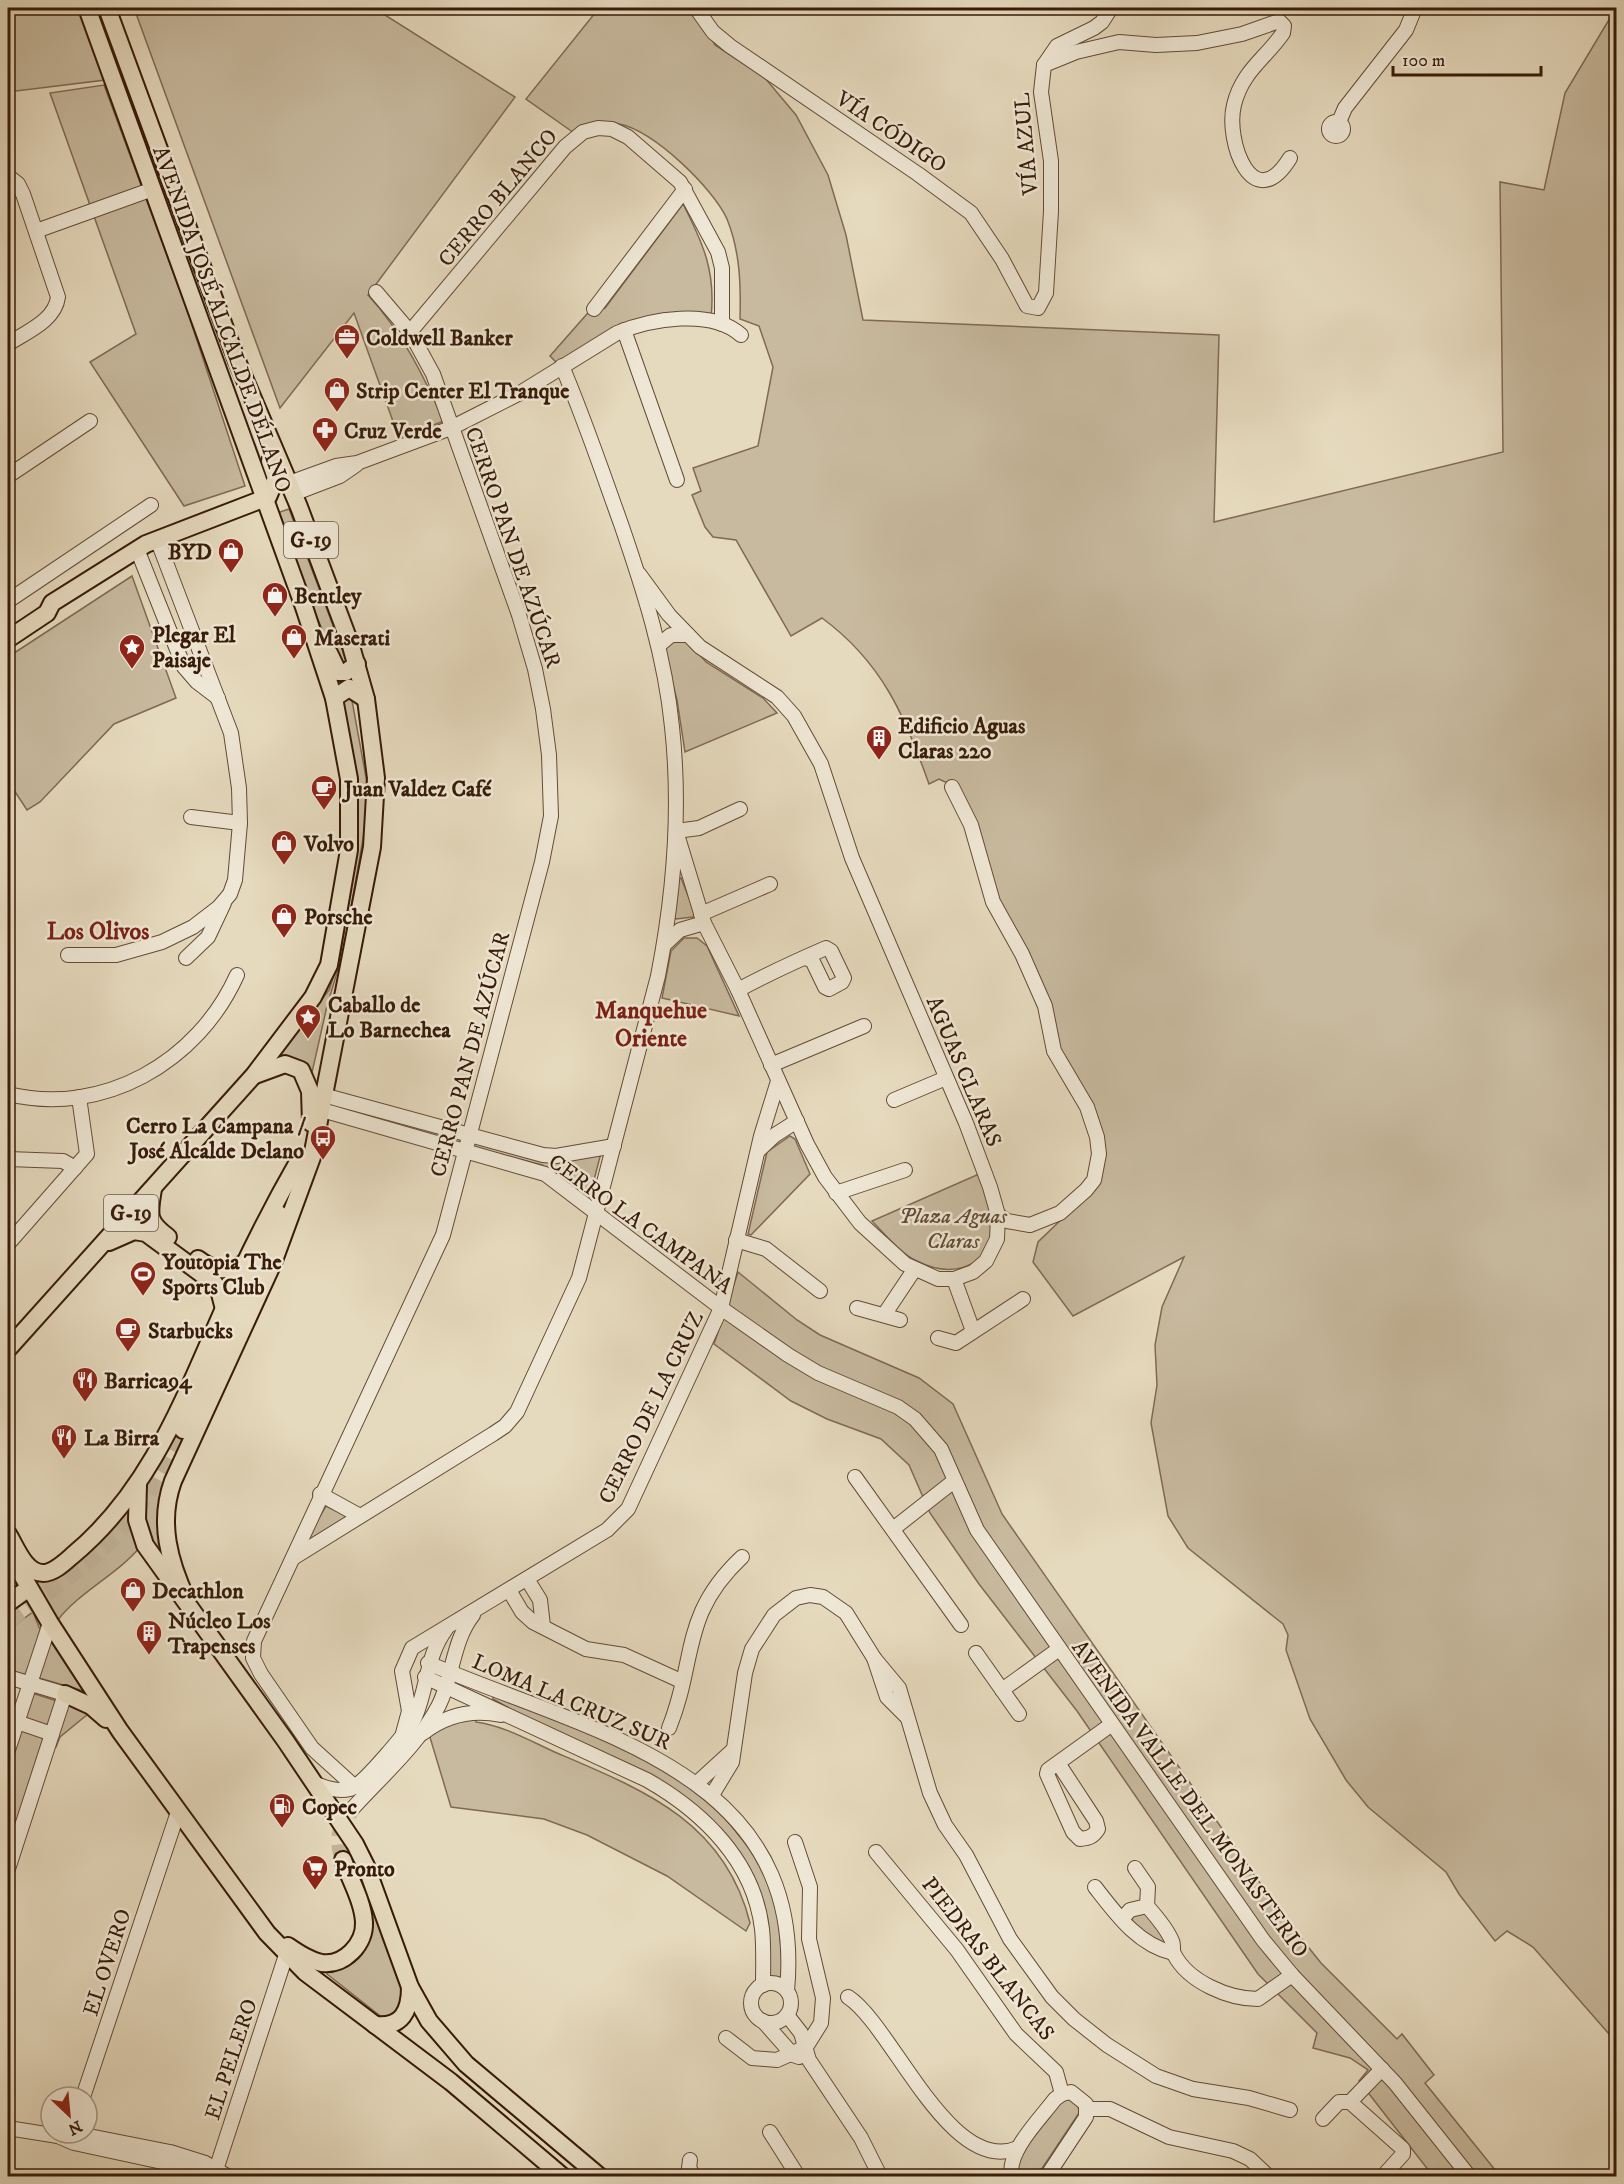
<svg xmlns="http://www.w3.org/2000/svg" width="1624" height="2184" font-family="'IM FELL DW Pica',serif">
<rect width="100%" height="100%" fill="#e6dabe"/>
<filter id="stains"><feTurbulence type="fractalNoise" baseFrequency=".00333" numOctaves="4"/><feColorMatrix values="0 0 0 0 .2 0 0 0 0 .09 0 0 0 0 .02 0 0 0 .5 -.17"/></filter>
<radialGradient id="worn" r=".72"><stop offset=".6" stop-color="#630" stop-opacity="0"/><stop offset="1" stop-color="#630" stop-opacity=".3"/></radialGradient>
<!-- green -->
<g fill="#c8ba9f" stroke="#806a54" stroke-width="1.5">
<path d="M8 8H78L105 80 8 92Z"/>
<path d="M134 8H374L515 97 368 295C402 332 423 375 444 421L399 438 354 313 280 408Z"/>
<path d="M599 8H695L715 45 765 78 796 115 828 175 846 235 863 320 1219 335 1214 522 1503 452 1500 182 1544 190 1565 93 1616 8V2042L1533 1947 1507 1931 1495 1941 1459 1894 1446 1872 1368 1807 1346 1780 1310 1719 1286 1650 1288 1635 1283 1624 1188 1548 1168 1516 1151 1423 1157 1385 1155 1345 1162 1307 1184 1257 1073 1316 1033 1262 1038 1242 1067 1214 1104 1162 996 901 954 786 939 779 929 784C905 716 882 662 822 618L791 636 736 540 713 537 705 527 692 495 701 491 693 468 758 446 773 367 759 326 740 319C741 285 740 251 727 219 714 189 652 129 619 124 603 121 588 127 574 133L526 99Z"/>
<path d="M104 85 185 304 245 486 184 506 90 362 136 334 50 93Z"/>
<path d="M683 204C703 243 716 272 711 317L656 315 558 364 550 356 587 314 605 308Z"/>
<path d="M289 509 348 665 339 668 302 583 277 513Z"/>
<path d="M132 576 176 698 114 724 40 802 27 810 8 781V657Z"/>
<path d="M683 637 706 662 763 698 777 713 685 752 677 700 664 651 671 641Z"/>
<path d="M351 695 367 783 365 827 344 949 327 1006 311 1077 277 1059 329 990 340 956 354 865 357 815 355 762 342 699Z"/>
<path d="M681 878 695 913 693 917 676 919 674 917 678 880Z"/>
<path d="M684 938H697L707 946 739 1016 662 998 671 951Z"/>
<path d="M347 1107 542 1161 601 1153 589 1199 542 1165 344 1114Z"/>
<path d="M790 1136 795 1139 810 1174 751 1235 748 1234 767 1152Z"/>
<path d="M979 1174C985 1191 997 1214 993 1232 986 1271 948 1277 917 1261 901 1254 885 1234 872 1221Z"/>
<path d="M738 1272 797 1320 820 1335 919 1378 953 1404 1002 1514 1281 1913 1321 1963 1397 2039 1402 2034 1434 2075 1425 2083 1500 2176H1433L1359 2081 1368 2070 1350 2058 1313 2048 1317 2033 1258 1974 1077 1711 979 1584 930 1513 909 1465 881 1439 827 1419 791 1401 714 1344Z"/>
<path d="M168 1476 162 1557 147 1540 142 1493 147 1481 159 1489Z"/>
<path d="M131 1502 141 1546C117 1575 80 1591 57 1621L32 1579Z"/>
<path d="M326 1506 348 1517 309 1540 307 1538Z"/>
<path d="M33 1612 41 1632 27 1673 24 1675 8 1671V1630Z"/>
<path d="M50 1642 52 1643 84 1691 39 1678Z"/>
<path d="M32 1693 57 1701 8 1851V1768Z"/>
<path d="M493 1694 522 1703 642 1757 669 1771 713 1803 761 1863 778 1910 783 1977 771 1980 769 1977 770 1948 767 1922 717 1826 493 1699Z"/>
<path d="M68 1705 88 1714 60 1737 56 1747 54 1746Z"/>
<path d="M475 1718 476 1722C505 1726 530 1741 557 1753 644 1790 725 1822 750 1923L746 1931 667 1876 587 1835 544 1819 451 1807 429 1734 435 1729Z"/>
<path d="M369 1894 398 1980 410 2004 388 2022 327 1974V1971C375 1965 375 1932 362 1895Z"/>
<path d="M1146 1910 1169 1947 1133 1928 1128 1916Z"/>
<path d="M1072 2098 1078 2105 1079 2113 1037 2176H1018L1016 2157 1059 2099Z"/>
</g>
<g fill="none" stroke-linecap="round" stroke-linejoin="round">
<!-- major-tunnel -->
<g stroke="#c3b49a" stroke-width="16" stroke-dasharray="16 8" stroke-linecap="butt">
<path d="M8 1621C51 1590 98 1560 131 1518 152 1491 167 1460 183 1430"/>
<path d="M343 1860C335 1837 340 1827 353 1808"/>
</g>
<!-- minor casing -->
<g stroke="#634b36" stroke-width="16">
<g id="minor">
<path d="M696 8 713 32 730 46 918 174 971 213 1002 259 1027 306 1038 308 1046 293 1051 211V161L1041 92 1044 65 1057 46 1094 28 1102 22 1111 8"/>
<path d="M1044 65 1076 52 1119 42 1156 45 1197 43 1242 34 1279 21 1284 26 1283 33C1266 58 1242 71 1234 105 1225 141 1253 218 1290 158"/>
<path d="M1339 122 1345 108 1406 30 1415 8"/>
<circle cx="1336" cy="129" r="7"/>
<path d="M8 176 18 184 23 194 58 297C55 321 26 332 8 344"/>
<path d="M36 231 153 189"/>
<path d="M594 309 685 189"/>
<path d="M624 330 677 480"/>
<path d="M410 332 565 147 583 132 598 128 612 129 628 137 680 182 718 252 722 268V324"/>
<path d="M8 476 90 421"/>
<path d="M289 483 336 466 357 463 451 428 520 393 617 333C650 319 711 308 741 335"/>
<path d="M293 494 340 476 356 465"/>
<path d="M137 549 184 667 197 682 218 698"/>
<path d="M639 574 669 615 700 647 777 697 794 716 821 764 852 858 966 1123 990 1187 998 1215 997 1239 986 1261 973 1272 954 1279H938L905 1264 860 1223 825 1177 807 1144 738 990 704 923 676 831"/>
<path d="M8 601 151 505"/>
<path d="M659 645 671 635H688"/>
<path d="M952 787 971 825 993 902 1022 954 1045 1006 1054 1051 1087 1107 1097 1137 1099 1154 1094 1180 1086 1190 1060 1213 1030 1225 1007 1221 998 1215"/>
<path d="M191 817 240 823"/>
<path d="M676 831 699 828 740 809"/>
<path d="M701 914 770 884"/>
<path d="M664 945 680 930 704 923"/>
<path d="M68 955H116L162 942 193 927 219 907 230 894 235 880 240 823 239 788 231 733 157 539"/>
<path d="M186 958 208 937 224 903"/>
<path d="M738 990C766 975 796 961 826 948L831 951 844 978 842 982 829 989 825 987 812 960 804 958"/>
<path d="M771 1065 864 1026"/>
<path d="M8 1094C103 1117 198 1062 237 975"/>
<path d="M323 1095 543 1155 556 1156 614 1146"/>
<path d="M894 1100 946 1078"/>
<path d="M322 1110 545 1174 721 1308 788 1355 818 1373 898 1407 915 1419 941 1449 977 1530 1263 1940 1292 1975 1395 2083 1469 2176"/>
<path d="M758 1151 775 1135 797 1121"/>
<path d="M8 1159 63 1161 75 1168"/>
<path d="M836 1193 905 1170"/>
<path d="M736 1240 766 1249 820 1291"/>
<path d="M8 1244 87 1154 79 1097"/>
<path d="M954 1279 973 1331"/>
<path d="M857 1308 900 1320"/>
<path d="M884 1315 914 1270"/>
<path d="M938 1338 956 1343 1023 1299"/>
<path d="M855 1477 961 1625"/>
<path d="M320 1494 360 1516"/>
<path d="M893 1529 954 1481"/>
<path d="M293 1558 493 1434 505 1426 517 1412 579 1278 658 976C674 894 681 810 672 727 665 656 644 591 621 524 602 471 584 418 562 366"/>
<path d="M527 1579 540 1600 543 1626"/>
<path d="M509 1590 522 1612 533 1622 586 1649 624 1655 681 1681"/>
<path d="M976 1653 1019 1714"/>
<path d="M874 1658 899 1688 930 1793 945 1825 966 1855 1010 1939 1052 1997 1074 2019 1107 2045 1156 2076 1193 2089 1249 2098 1290 2110"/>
<path d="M428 1663C586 1732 808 1769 787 1991"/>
<path d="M8 1677 65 1694 8 1869"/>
<path d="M425 1677 647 1780C703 1812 754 1861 762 1929 764 1947 763 1966 763 1985"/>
<path d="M1002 1690 1059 1649"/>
<path d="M17 1722 52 1734"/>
<path d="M669 1728C697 1659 680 1615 742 1557"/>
<path d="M423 1733C446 1715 472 1709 501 1715"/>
<path d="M402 1737 409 1711 402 1671 412 1648 607 1530 628 1509 721 1308 761 1136 778 1081"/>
<path d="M8 1750 50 1623"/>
<path d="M1058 1763 1096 1821 1098 1829C1093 1837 1089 1838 1080 1839L1073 1832 1047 1774 1048 1770 1112 1724"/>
<path d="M314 1783C325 1788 338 1792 350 1789 363 1785 409 1730 415 1717 428 1687 426 1656 446 1629"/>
<path d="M697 1783 732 1751"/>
<path d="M355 1787 312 1748 261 1674 253 1658 254 1641 443 1235 542 862 551 816 549 755 543 709 535 669 519 615 433 374 410 332 376 292"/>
<path d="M712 1795 732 1762 745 1673 752 1649 774 1615 796 1598 810 1595 823 1597 846 1613 874 1658 887 1697 906 1716"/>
<path d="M353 1808C382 1776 419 1744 439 1705 453 1676 453 1640 473 1615"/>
<path d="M876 1852 957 1950 1016 2034 1056 2072 1062 2094"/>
<path d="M1135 1868 1148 1887 1147 1906"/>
<path d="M1095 1887C1116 1914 1138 1945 1173 1953"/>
<path d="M1123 1918 1130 1910 1147 1906C1156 1916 1167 1929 1172 1941 1174 1945 1172 1951 1174 1954 1188 1982 1229 1999 1258 1999L1292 1975"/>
<circle cx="771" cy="2003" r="20"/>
<path d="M848 1997C892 2025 950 2177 1018 2148"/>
<path d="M787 2015 801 2033 809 2060 861 2138 880 2176"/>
<path d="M763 2021 793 2055 799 2057"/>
<path d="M726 2038 752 2058 777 2060 806 2047 821 2023 823 1998 809 1939 810 1887 795 1842"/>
<path d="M83 2097 178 1812"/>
<path d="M1350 2102 1382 2069"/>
<path d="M1087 2109H1110L1169 2137 1233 2151 1250 2159 1268 2176"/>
<path d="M1323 2119 1339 2102H1350L1403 2149V2154L1385 2174"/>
<path d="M8 2128 58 2136 79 2134 170 2152 205 2163 227 2176"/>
<path d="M770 2132 798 2176"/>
<path d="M60 2137 74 2143 162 2162 213 2176"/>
<path d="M690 2160 689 2168 694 2176"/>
<path d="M214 2176 286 1955"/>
<path d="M1012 2176C1006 2152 1041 2118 1055 2099L1062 2094 1071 2092 1086 2104V2117L1047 2176"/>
</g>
</g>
<!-- major casing -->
<g stroke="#371b08" stroke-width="20">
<g id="major">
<path d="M107 8 237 361 299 507 351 646 366 699 376 778 372 847 312 1157 273 1263 173 1481C158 1522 169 1562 187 1600"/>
<path d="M8 639 47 613 52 603 146 544 268 497 276 478 270 461"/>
<path d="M329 653 338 672H346L357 664"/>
<path d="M334 698 349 688 366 699"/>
<path d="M255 1075 285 1064 301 1070 310 1091 311 1123"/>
<path d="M153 1189C149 1214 146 1221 168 1237"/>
<path d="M109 1242 134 1231 146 1233 214 1283 219 1290 224 1309"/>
<path d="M198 1259C215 1272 226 1272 245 1263"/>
<path d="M8 1349 254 1075 313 997 329 965 349 850V779L334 698 304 607 87 8"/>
<path d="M183 1430 265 1251 279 1214"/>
<path d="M138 1485 137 1520 145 1545 285 1740 355 1844 366 1866 410 1987 429 2021 466 2064 599 2176"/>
<path d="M8 1534C16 1547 25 1573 43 1573 54 1573 65 1562 73 1555 150 1491 183 1401 222 1313 245 1261 270 1211 298 1162"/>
<path d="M8 1551 50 1623 120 1731 267 1933 305 1972 451 2082 562 2176"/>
<path d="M8 1603 29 1588"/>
<path d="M65 1694 91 1706 106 1719"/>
<path d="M288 1946C298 1953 310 1961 322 1963 344 1966 365 1944 364 1922 363 1902 350 1879 343 1860"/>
<path d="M375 2025C402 2028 410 2011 410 1987"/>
</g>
</g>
<!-- minor -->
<use href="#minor" stroke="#efe7d5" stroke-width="14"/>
<!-- major -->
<use href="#major" stroke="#e6dabe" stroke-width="16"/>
</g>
<!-- icons -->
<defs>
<g id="office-pin" transform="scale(1.35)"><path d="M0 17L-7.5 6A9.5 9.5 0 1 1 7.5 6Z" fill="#8f2418" stroke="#efe7d5"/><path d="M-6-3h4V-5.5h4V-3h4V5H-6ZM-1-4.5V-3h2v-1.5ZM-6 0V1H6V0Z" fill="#fff"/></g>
<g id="shop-pin" transform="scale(1.35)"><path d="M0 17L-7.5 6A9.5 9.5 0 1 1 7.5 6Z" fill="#8f2418" stroke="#efe7d5"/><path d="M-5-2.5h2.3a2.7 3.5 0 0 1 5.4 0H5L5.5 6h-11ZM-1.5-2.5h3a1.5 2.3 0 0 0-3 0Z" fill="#fff"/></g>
<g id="pharmacy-pin" transform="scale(1.35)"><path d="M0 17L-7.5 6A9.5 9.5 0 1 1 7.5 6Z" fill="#8f2418" stroke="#efe7d5"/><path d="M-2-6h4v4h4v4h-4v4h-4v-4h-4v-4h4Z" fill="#fff"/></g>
<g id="sight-pin" transform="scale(1.35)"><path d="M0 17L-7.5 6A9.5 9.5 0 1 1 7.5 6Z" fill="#8f2418" stroke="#efe7d5"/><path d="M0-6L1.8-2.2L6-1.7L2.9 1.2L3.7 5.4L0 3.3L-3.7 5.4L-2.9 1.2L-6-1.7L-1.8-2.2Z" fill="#fff"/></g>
<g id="building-pin" transform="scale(1.35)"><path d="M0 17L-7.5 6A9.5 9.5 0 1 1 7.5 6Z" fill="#8f2418" stroke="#efe7d5"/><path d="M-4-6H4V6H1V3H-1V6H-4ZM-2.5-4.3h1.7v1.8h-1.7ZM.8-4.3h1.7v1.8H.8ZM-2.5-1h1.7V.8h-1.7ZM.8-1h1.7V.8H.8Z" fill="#fff"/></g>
<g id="cafe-pin" transform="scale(1.35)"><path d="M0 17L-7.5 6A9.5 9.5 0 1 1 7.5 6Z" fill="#8f2418" stroke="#efe7d5"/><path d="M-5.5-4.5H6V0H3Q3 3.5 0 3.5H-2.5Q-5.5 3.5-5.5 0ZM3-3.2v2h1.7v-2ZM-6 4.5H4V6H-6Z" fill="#fff"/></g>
<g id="bus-pin" transform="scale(1.35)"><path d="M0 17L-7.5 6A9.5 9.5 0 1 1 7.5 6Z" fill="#8f2418" stroke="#efe7d5"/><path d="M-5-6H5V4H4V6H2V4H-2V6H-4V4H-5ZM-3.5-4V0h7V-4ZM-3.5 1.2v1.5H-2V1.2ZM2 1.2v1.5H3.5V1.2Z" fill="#fff"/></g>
<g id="stadium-pin" transform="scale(1.35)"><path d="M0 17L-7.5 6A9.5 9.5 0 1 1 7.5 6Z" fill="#8f2418" stroke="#efe7d5"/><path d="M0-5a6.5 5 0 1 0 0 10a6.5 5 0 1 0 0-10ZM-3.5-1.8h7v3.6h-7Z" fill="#fff"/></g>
<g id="restaurant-pin" transform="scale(1.35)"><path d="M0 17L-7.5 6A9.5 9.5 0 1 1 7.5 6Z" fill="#8f2418" stroke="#efe7d5"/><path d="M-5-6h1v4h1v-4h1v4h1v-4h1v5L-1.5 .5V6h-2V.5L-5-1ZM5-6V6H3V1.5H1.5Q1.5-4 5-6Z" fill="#fff"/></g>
<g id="fuel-pin" transform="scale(1.35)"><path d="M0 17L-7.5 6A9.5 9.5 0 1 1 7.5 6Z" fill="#8f2418" stroke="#efe7d5"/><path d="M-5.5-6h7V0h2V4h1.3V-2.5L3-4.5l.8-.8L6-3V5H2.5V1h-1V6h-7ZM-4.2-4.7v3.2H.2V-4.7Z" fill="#fff"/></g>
<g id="supermarket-pin" transform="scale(1.35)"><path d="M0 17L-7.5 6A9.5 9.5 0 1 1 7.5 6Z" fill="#8f2418" stroke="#efe7d5"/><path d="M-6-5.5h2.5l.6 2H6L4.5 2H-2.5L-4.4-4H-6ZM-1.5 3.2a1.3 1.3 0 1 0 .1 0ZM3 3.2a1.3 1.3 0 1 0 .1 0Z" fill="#fff"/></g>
</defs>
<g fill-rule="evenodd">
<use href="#office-pin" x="347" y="337"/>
<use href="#shop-pin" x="337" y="390"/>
<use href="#pharmacy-pin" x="325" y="430"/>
<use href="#shop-pin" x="231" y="551"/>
<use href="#shop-pin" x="275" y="595"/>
<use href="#shop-pin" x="294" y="637"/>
<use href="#sight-pin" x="132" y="647"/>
<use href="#building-pin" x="879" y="738"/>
<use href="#cafe-pin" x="324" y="788"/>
<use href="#shop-pin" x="284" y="843"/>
<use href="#shop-pin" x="284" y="916"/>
<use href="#sight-pin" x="308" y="1017"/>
<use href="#bus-pin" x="323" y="1138"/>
<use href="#stadium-pin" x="143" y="1274"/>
<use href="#cafe-pin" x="128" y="1330"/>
<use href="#restaurant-pin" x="85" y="1380"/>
<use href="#restaurant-pin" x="64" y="1437"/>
<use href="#shop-pin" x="133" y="1590"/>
<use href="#building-pin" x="149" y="1633"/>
<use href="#fuel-pin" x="282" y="1806"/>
<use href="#supermarket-pin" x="315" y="1868"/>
</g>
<g text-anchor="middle" stroke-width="5" stroke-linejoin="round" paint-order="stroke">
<!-- shield labels -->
<g fill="#efe7d5" stroke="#6e5846" stroke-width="1.5">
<rect x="284" y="522" width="54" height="36" rx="4.5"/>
<rect x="104" y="1195" width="54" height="36" rx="4.5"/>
</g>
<g font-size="21" font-weight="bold" fill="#371b08">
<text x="311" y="547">G-19</text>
<text x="131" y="1220">G-19</text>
</g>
<!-- street labels -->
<g font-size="22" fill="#371b08" stroke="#efe7d5">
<text transform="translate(892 131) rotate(34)" y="8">VÍA CÓDIGO</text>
<text transform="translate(1025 144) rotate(-95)" y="8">VÍA AZUL</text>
<text transform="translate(497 197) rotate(-50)" y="8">CERRO BLANCO</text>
<text transform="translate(223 319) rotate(70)" y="8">AVENIDA JOSÉ ALCALDE DÉLANO</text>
<text transform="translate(514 547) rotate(71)" y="8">CERRO PAN DE AZÚCAR</text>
<text transform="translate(469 1054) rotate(-75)" y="8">CERRO PAN DE AZÚCAR</text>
<text transform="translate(965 1071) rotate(67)" y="8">AGUAS CLARAS</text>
<text transform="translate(641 1223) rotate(36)" y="8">CERRO LA CAMPANA</text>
<text transform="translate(650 1407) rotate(-64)" y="8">CERRO DE LA CRUZ</text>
<text transform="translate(572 1701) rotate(23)" y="8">LOMA LA CRUZ SUR</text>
<text transform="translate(1191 1798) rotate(54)" y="8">AVENIDA VALLE DEL MONASTERIO</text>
<text transform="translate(989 1958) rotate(52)" y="8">PIEDRAS BLANCAS</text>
<text transform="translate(106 1962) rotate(-72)" y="8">EL OVERO</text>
<text transform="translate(230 2059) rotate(-72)" y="8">EL PELERO</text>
</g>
<!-- poi labels -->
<g font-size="22" font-weight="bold" fill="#371b08" stroke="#efe7d5" text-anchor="start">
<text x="366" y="345">Coldwell Banker</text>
<text x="356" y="398">Strip Center El Tranque</text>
<text x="344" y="438">Cruz Verde</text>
<text x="212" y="559" text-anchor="end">BYD</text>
<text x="294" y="603">Bentley</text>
<text x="152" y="642">Plegar El<tspan x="152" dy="25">Paisaje</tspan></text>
<text x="314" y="645">Maserati</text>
<text x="898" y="733">Edificio Aguas<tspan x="898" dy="25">Claras 220</tspan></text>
<text x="344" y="796">Juan Valdez Café</text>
<text x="304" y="851">Volvo</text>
<text x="304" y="924">Porsche</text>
<text x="328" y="1012">Caballo de<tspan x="328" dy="25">Lo Barnechea</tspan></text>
<text x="304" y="1133" text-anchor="end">Cerro La Campana /<tspan x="304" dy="25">José Alcalde Delano</tspan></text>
<text x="162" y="1269">Youtopia The<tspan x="162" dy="25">Sports Club</tspan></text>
<text x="148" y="1338">Starbucks</text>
<text x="104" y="1388">Barrica94</text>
<text x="84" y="1445">La Birra</text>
<text x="152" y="1598">Decathlon</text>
<text x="168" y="1628">Núcleo Los<tspan x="168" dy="25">Trapenses</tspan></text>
<text x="302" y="1814">Copec</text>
<text x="334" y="1876">Pronto</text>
</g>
<!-- park labels -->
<g font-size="22" font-style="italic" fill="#624b35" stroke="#efe7d5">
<text x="953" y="1223">Plaza Aguas<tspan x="953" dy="25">Claras</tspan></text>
</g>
<!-- neighbourhood labels -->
<g font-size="24" font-weight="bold" fill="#7a1f14" stroke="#efe7d5">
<text x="98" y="939">Los Olivos</text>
<text x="651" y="1018">Manquehue<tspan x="651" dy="28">Oriente</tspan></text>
</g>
</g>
<!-- margin -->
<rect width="1624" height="2184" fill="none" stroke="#e6dabe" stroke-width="30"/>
<rect x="9" y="9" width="1606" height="2166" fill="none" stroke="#371b08" stroke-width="3"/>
<rect x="15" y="15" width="1594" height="2154" fill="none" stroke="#371b08" stroke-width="1.5"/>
<!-- north arrow -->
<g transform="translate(69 2115) rotate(154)"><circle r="28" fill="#efe7d5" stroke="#a59583" stroke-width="1.5"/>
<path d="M0-4.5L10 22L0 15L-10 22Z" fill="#8f2418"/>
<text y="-9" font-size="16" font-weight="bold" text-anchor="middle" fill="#371b08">N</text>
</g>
<!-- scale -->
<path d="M1393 66v9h148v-9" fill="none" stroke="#371b08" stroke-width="3"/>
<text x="1402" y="66" font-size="18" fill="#371b08" stroke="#efe7d5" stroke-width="4.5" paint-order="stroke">100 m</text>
<rect width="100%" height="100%" filter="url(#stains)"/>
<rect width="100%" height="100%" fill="url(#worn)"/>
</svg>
